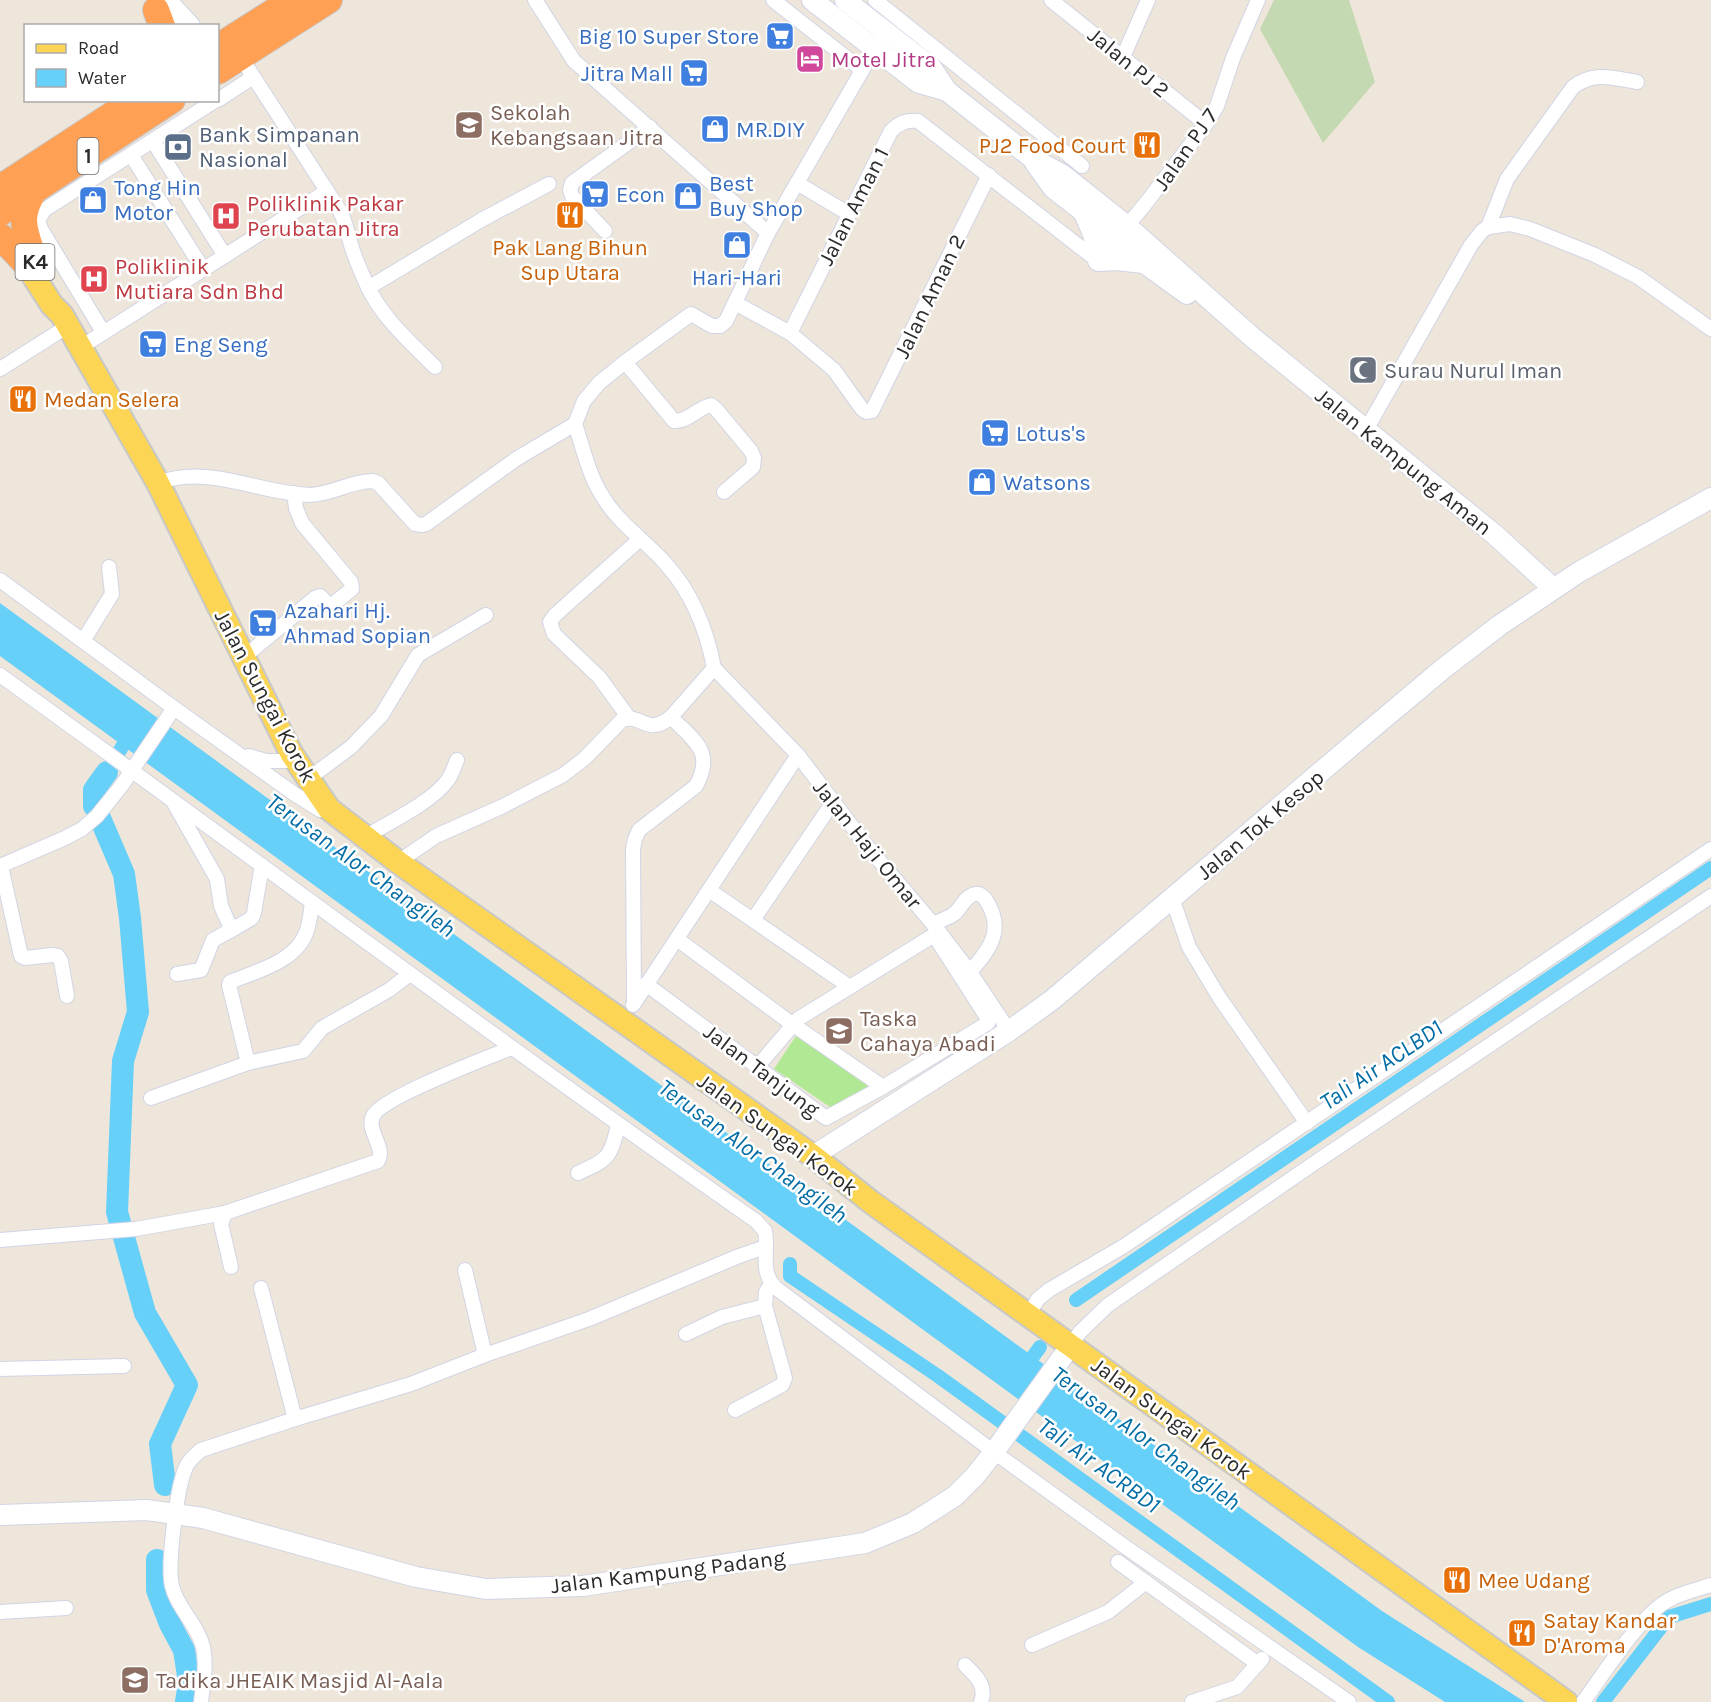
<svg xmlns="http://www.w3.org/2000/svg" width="1711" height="1702" font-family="Karla,sans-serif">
<rect width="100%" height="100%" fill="#eee6db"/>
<!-- green -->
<path fill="#b0e894" d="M798 1033 877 1087 833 1109 774 1069Z"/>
<!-- cemetery -->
<path fill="#c4d9b1" d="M1274 0H1349L1375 82 1323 143 1260 29Z"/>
<!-- water -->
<path fill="#67d0f8" d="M0 603 1382 1611 1525 1702H1445L1358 1647 0 656Z"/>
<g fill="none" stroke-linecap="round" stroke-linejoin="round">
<!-- canal -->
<g stroke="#67d0f8" stroke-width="14">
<path d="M107 772 131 732"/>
<path d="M790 1264V1276L938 1376 1388 1702"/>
<path d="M1076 1300 1711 868"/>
<path d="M1023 1370 1040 1347"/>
<path d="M1603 1702 1669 1617 1711 1604"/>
</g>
<!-- river -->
<g stroke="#67d0f8" stroke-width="22">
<path d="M94 806V790L107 772"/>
<path d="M100 818 124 874 130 918 138 1012 123 1061 117 1212 145 1313 187 1385 160 1444 165 1485"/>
<path d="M157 1560V1590L170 1624 184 1650 189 1682 186 1702"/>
</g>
<!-- street casing -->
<g stroke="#d1d4e5" stroke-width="16">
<g id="street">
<path d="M535 0 574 61 768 233"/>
<path d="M773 0 862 70"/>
<path d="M875 0 1082 166"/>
<path d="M1051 0 1206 124"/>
<path d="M240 56 340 211C347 225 348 237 353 251 357 263 362 274 367 285 382 318 410 342 435 367"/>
<path d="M1123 57 1148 0"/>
<path d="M218 100 253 77"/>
<path d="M153 141 225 256"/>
<path d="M131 155 203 269"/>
<path d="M797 183 849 214"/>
<path d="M1488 227 1507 179 1573 87C1594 71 1613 78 1637 82"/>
<path d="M605 231 572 196 570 190 572 183 650 127"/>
<path d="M368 288 483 219 549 184"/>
<path d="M735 303 790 333 891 131C899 123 906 120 918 121L1098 261 1146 203 1206 124 1217 106 1233 58 1258 0"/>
<path d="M103 332 41 229 38 221 44 210 216 100"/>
<path d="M790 333 834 370 862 409 866 412 872 411 989 175"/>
<path d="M81 347 327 191"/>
<path d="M625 362 674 421C688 422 697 408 711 405L716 409 751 451 754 458 753 467 724 492"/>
<path d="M0 369 68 326"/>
<path d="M1366 430 1471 245 1482 231 1488 227 1510 224 1530 229 1595 255 1638 277 1711 329"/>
<path d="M158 483C209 464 257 493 309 495 331 495 351 481 372 481L378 483 415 524 422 525 426 524 516 459 575 424 584 401 599 383 625 362 691 314 712 326H720L726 321 768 233 878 43"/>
<path d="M0 580 174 708 293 793 320 810 329 809"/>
<path d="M83 641 112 594 109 567"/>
<path d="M244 657 315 598 320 596 328 604H333L352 589 351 582 302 523 296 508 294 493"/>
<path d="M714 668 798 755 867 846 933 924 970 972 1009 1031"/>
<path d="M0 675C252 857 501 1043 756 1221L765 1231C769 1251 759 1272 776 1288L994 1452 1124 1546 1349 1702"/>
<path d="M629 718 599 677 554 634 550 622 555 615 639 540"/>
<path d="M249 756 266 761H296"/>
<path d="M308 779 351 747 381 716 418 655 486 615"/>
<path d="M174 803 217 879 221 906 229 924 235 928 252 918 254 913 262 865"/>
<path d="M365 837C388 823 432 802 447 781 452 775 454 767 457 760"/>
<path d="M398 862 436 836 501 807 563 775 584 759 622 720C642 713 647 737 671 717L714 668C707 631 692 593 666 564 646 541 619 524 603 497 589 476 583 448 575 424"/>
<path d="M0 866 65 838 82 829 97 816 122 785 174 708"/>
<path d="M1 866 21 956 25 958 52 955 58 956 61 961 67 996"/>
<path d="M709 890 850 987"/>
<path d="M1172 898 1189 947 1219 997 1307 1123"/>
<path d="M753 920 833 802"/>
<path d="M933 924C940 921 948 918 954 914 961 908 965 896 975 894 980 893 983 896 986 900 1005 930 990 949 970 972"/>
<path d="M677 939 792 1024 883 1087 988 1023V1019L934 935"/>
<path d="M177 974 201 970 213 940 235 928"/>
<path d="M646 984 826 1118 883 1087"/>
<path d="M634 1003 633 849 635 839 639 830 696 786C715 751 694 741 671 717"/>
<path d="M633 1005 798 755"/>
<path d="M248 1063 303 1051 322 1028 389 990 410 974"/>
<path d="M758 1066 798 1019 939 932"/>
<path d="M151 1098 248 1063 229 985 230 982C257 971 298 961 307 930 310 921 311 911 312 902"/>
<path d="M578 1173C608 1160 611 1157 618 1125"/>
<path d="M0 1240 136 1229 225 1213"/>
<path d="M231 1267 221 1224 225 1213 378 1161C386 1147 366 1131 373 1116 382 1097 487 1058 511 1048"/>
<path d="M465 1270 485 1355"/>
<path d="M261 1288 295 1419 411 1384 485 1355 589 1319 739 1256 765 1247"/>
<path d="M1028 1315 1038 1299 1049 1290 1124 1246 1711 849"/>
<path d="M686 1334 722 1317 765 1306"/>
<path d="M1071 1345 1080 1332 1108 1305 1313 1164 1711 896"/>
<path d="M0 1369 124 1366"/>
<path d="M735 1410 782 1385 785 1378 765 1306 766 1292 771 1284"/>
<path d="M1118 1562 1258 1664"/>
<path d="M0 1612 66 1608"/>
<path d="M1032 1645 1108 1612 1146 1582"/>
<path d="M965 1665C976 1676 987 1685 981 1702"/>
<path d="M201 1702C203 1684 207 1664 203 1647 198 1625 177 1608 172 1586 167 1565 177 1486 186 1467 189 1460 195 1455 201 1450L295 1419"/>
<path d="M1192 1702 1237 1687 1262 1659"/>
<path d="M1583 1702C1603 1675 1640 1616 1667 1601 1680 1593 1696 1590 1711 1585"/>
</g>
</g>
<!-- secondary casing -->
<g stroke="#d1d4e5" stroke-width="22">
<g id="secondary">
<path d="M166 0 190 26"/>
<path d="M812 0 919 83 947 91"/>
<path d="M845 0 931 67 947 91 1032 158 1063 175 1127 226 1252 337 1494 534 1553 588"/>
<path d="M1035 163 1053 188 1080 209 1144 263 1187 294"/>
<path d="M1084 213 1093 234 1098 261 1116 260 1144 263"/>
<path d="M813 1156 1009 1031 1052 1000 1376 725 1444 668 1500 625 1579 572 1711 498"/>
<path d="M0 1515 147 1510 203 1518 416 1577 486 1589 583 1586 865 1543 913 1523 955 1496 975 1476 994 1452 1071 1345"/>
</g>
</g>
<!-- primary casing -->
<g stroke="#c8c8c8" stroke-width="26">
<path id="primary" d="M18 252 52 305 62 315 158 483 291 753 329 809 398 862 813 1156 871 1202 1566 1702"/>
</g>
<!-- highway casing -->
<g stroke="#c8c8c8" stroke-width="28">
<g id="highway">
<path d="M156 10 162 26"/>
<path d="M218 47 292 0"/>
<path d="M218 71 329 0"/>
<path d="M0 188 135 100"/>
<path d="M0 213 172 100"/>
<path d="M0 236 28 266"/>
<path d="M34 259C25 231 17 218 34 191"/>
</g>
</g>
<!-- street -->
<use href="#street" stroke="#fff" stroke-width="14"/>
<!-- secondary -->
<use href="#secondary" stroke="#fff" stroke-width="20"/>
<!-- primary -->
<use href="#primary" stroke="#fbd553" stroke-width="22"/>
<!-- highway -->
<use href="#highway" stroke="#ffa055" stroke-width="26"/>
</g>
<!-- icons -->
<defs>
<g id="supermarket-square" transform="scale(1.5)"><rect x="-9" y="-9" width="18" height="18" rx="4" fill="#3f7fe0" stroke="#fff"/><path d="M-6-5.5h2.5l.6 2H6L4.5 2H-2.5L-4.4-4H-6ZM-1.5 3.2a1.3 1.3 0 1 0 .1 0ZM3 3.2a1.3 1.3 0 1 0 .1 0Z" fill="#fff"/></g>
<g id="hotel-square" transform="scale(1.5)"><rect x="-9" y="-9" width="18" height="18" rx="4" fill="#d1479c" stroke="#fff"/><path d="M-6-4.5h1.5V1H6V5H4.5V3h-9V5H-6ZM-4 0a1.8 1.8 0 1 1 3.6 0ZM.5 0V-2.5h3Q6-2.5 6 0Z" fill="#fff"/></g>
<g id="school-square" transform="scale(1.5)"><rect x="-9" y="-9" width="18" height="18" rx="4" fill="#8d6e63" stroke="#fff"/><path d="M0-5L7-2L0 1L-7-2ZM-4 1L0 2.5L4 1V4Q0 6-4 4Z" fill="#fff"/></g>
<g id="shop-square" transform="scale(1.5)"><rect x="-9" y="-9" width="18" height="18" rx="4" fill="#3f7fe0" stroke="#fff"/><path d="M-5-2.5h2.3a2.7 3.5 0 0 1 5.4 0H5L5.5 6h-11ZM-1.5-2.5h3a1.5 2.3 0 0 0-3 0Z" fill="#fff"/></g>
<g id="restaurant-square" transform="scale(1.5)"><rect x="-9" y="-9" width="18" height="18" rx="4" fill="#e8710a" stroke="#fff"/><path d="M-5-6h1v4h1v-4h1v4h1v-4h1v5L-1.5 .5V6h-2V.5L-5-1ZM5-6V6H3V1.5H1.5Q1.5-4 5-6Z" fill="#fff"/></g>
<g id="bank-square" transform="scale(1.5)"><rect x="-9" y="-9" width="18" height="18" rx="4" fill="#5c6f8a" stroke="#fff"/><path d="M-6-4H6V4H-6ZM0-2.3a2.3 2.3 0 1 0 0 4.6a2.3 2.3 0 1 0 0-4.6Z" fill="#fff"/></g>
<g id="hospital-square" transform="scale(1.5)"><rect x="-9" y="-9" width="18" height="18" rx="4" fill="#e0444e" stroke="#fff"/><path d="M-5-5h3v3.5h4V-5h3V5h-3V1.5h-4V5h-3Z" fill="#fff"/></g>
<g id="mosque-square" transform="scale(1.5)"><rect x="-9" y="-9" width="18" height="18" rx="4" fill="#6b7280" stroke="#fff"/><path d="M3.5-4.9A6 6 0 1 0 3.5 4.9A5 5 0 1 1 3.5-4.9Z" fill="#fff"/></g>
</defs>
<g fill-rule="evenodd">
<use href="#supermarket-square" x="780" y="36"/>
<use href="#hotel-square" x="810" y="59"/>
<use href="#supermarket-square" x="694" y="73"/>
<use href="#school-square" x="469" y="125"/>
<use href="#shop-square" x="715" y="129"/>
<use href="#restaurant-square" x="1147" y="145"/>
<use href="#bank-square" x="178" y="147"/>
<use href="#supermarket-square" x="595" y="194"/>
<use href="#shop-square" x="688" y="196"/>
<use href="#shop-square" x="93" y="200"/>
<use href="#restaurant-square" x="570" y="215"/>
<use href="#hospital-square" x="226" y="216"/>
<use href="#shop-square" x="737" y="245"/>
<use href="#hospital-square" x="94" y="279"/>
<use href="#supermarket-square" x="153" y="344"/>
<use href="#mosque-square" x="1363" y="370"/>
<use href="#restaurant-square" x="23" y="399"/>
<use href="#supermarket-square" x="995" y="433"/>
<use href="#shop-square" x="982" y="482"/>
<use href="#supermarket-square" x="263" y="623"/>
<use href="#school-square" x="839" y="1031"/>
<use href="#restaurant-square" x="1457" y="1580"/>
<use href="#restaurant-square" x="1522" y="1633"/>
<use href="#school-square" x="135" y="1680"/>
</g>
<g text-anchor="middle" stroke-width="5" stroke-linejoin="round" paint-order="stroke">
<!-- shield labels -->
<g fill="#fff" stroke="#6b6b6b" stroke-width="1.5">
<rect x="77.5" y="138" width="21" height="36" rx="4.5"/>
<rect x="15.5" y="244" width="39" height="36" rx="4.5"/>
</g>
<g font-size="21" font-weight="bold" fill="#2b2b2b">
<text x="88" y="163">1</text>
<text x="35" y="269">K4</text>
</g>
<!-- shop labels -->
<g font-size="22" fill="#366cbe" stroke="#fff" text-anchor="start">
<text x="759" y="44" text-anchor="end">Big 10 Super Store</text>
<text x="673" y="81" text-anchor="end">Jitra Mall</text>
<text x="736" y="137">MR.DIY</text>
<text x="709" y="191">Best<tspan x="709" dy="25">Buy Shop</tspan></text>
<text x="114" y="195">Tong Hin<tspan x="114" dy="25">Motor</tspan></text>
<text x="616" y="202">Econ</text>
<text x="737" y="285" text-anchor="middle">Hari-Hari</text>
<text x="174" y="352">Eng Seng</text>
<text x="1016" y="441">Lotus's</text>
<text x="1003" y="490">Watsons</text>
<text x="284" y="618">Azahari Hj.<tspan x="284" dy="25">Ahmad Sopian</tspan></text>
</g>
<!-- hotel labels -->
<g font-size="22" fill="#b23c85" stroke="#fff" text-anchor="start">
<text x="831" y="67">Motel Jitra</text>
</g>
<!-- street labels -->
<g font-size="22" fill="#2b2b2b" stroke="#fff">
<text transform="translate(1129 62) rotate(39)" y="8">Jalan PJ 2</text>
<text transform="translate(1185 149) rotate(-55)" y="8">Jalan PJ 7</text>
<text transform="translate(853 206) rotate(-63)" y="8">Jalan Aman 1</text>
<text transform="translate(929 296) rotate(-64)" y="8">Jalan Aman 2</text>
<text transform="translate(1404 461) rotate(39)" y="8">Jalan Kampung Aman</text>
<text transform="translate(266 696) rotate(62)" y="8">Jalan Sungai Korok</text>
<text transform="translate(1260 824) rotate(-40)" y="8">Jalan Tok Kesop</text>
<text transform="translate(868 844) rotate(51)" y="8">Jalan Haji Omar</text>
<text transform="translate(762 1070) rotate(37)" y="8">Jalan Tanjung</text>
<text transform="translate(778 1134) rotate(36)" y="8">Jalan Sungai Korok</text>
<text transform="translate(1172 1418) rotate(36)" y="8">Jalan Sungai Korok</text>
<text transform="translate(668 1571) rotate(-7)" y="8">Jalan Kampung Padang</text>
</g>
<!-- education labels -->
<g font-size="22" fill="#785e54" stroke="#fff" text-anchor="start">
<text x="490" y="120">Sekolah<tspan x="490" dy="25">Kebangsaan Jitra</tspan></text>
<text x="860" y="1026">Taska<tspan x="860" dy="25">Cahaya Abadi</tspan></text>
<text x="156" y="1688">Tadika JHEAIK Masjid Al-Aala</text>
</g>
<!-- service labels -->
<g font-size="22" fill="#4e5e75" stroke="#fff" text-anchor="start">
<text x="199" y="142">Bank Simpanan<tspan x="199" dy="25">Nasional</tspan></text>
</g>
<!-- food labels -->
<g font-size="22" fill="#c56008" stroke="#fff" text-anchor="start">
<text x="1126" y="153" text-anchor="end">PJ2 Food Court</text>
<text x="570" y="255" text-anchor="middle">Pak Lang Bihun<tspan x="570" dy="25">Sup Utara</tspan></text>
<text x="44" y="407">Medan Selera</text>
<text x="1478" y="1588">Mee Udang</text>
<text x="1543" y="1628">Satay Kandar<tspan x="1543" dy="25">D'Aroma</tspan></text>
</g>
<!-- health labels -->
<g font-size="22" fill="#be3a42" stroke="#fff" text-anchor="start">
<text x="247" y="211">Poliklinik Pakar<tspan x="247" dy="25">Perubatan Jitra</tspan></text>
<text x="115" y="274">Poliklinik<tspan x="115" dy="25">Mutiara Sdn Bhd</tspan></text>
</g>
<!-- worship labels -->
<g font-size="22" fill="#5b616d" stroke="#fff" text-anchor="start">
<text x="1384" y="378">Surau Nurul Iman</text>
</g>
<!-- water labels -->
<g font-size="24" font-style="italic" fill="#036da6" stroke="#fff">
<text transform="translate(361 865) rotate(36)" y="8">Terusan Alor Changileh</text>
<text transform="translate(1381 1065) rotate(-34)" y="8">Tali Air ACLBD1</text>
<text transform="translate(753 1151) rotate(36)" y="8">Terusan Alor Changileh</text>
<text transform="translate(1146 1438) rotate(36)" y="8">Terusan Alor Changileh</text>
<text transform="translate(1099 1465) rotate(36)" y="8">Tali Air ACRBD1</text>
</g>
</g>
<!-- legend -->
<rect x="24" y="24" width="195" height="78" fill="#ffffff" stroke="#aaaaaa" stroke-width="1.5"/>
<rect x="36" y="44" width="30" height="9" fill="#fbd553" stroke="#aaaaaa" stroke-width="1.5"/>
<text x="78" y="54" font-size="18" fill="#2b2b2b">Road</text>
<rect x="36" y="69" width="30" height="18" fill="#67d0f8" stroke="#aaaaaa" stroke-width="1.5"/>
<text x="78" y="84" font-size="18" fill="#2b2b2b">Water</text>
</svg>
